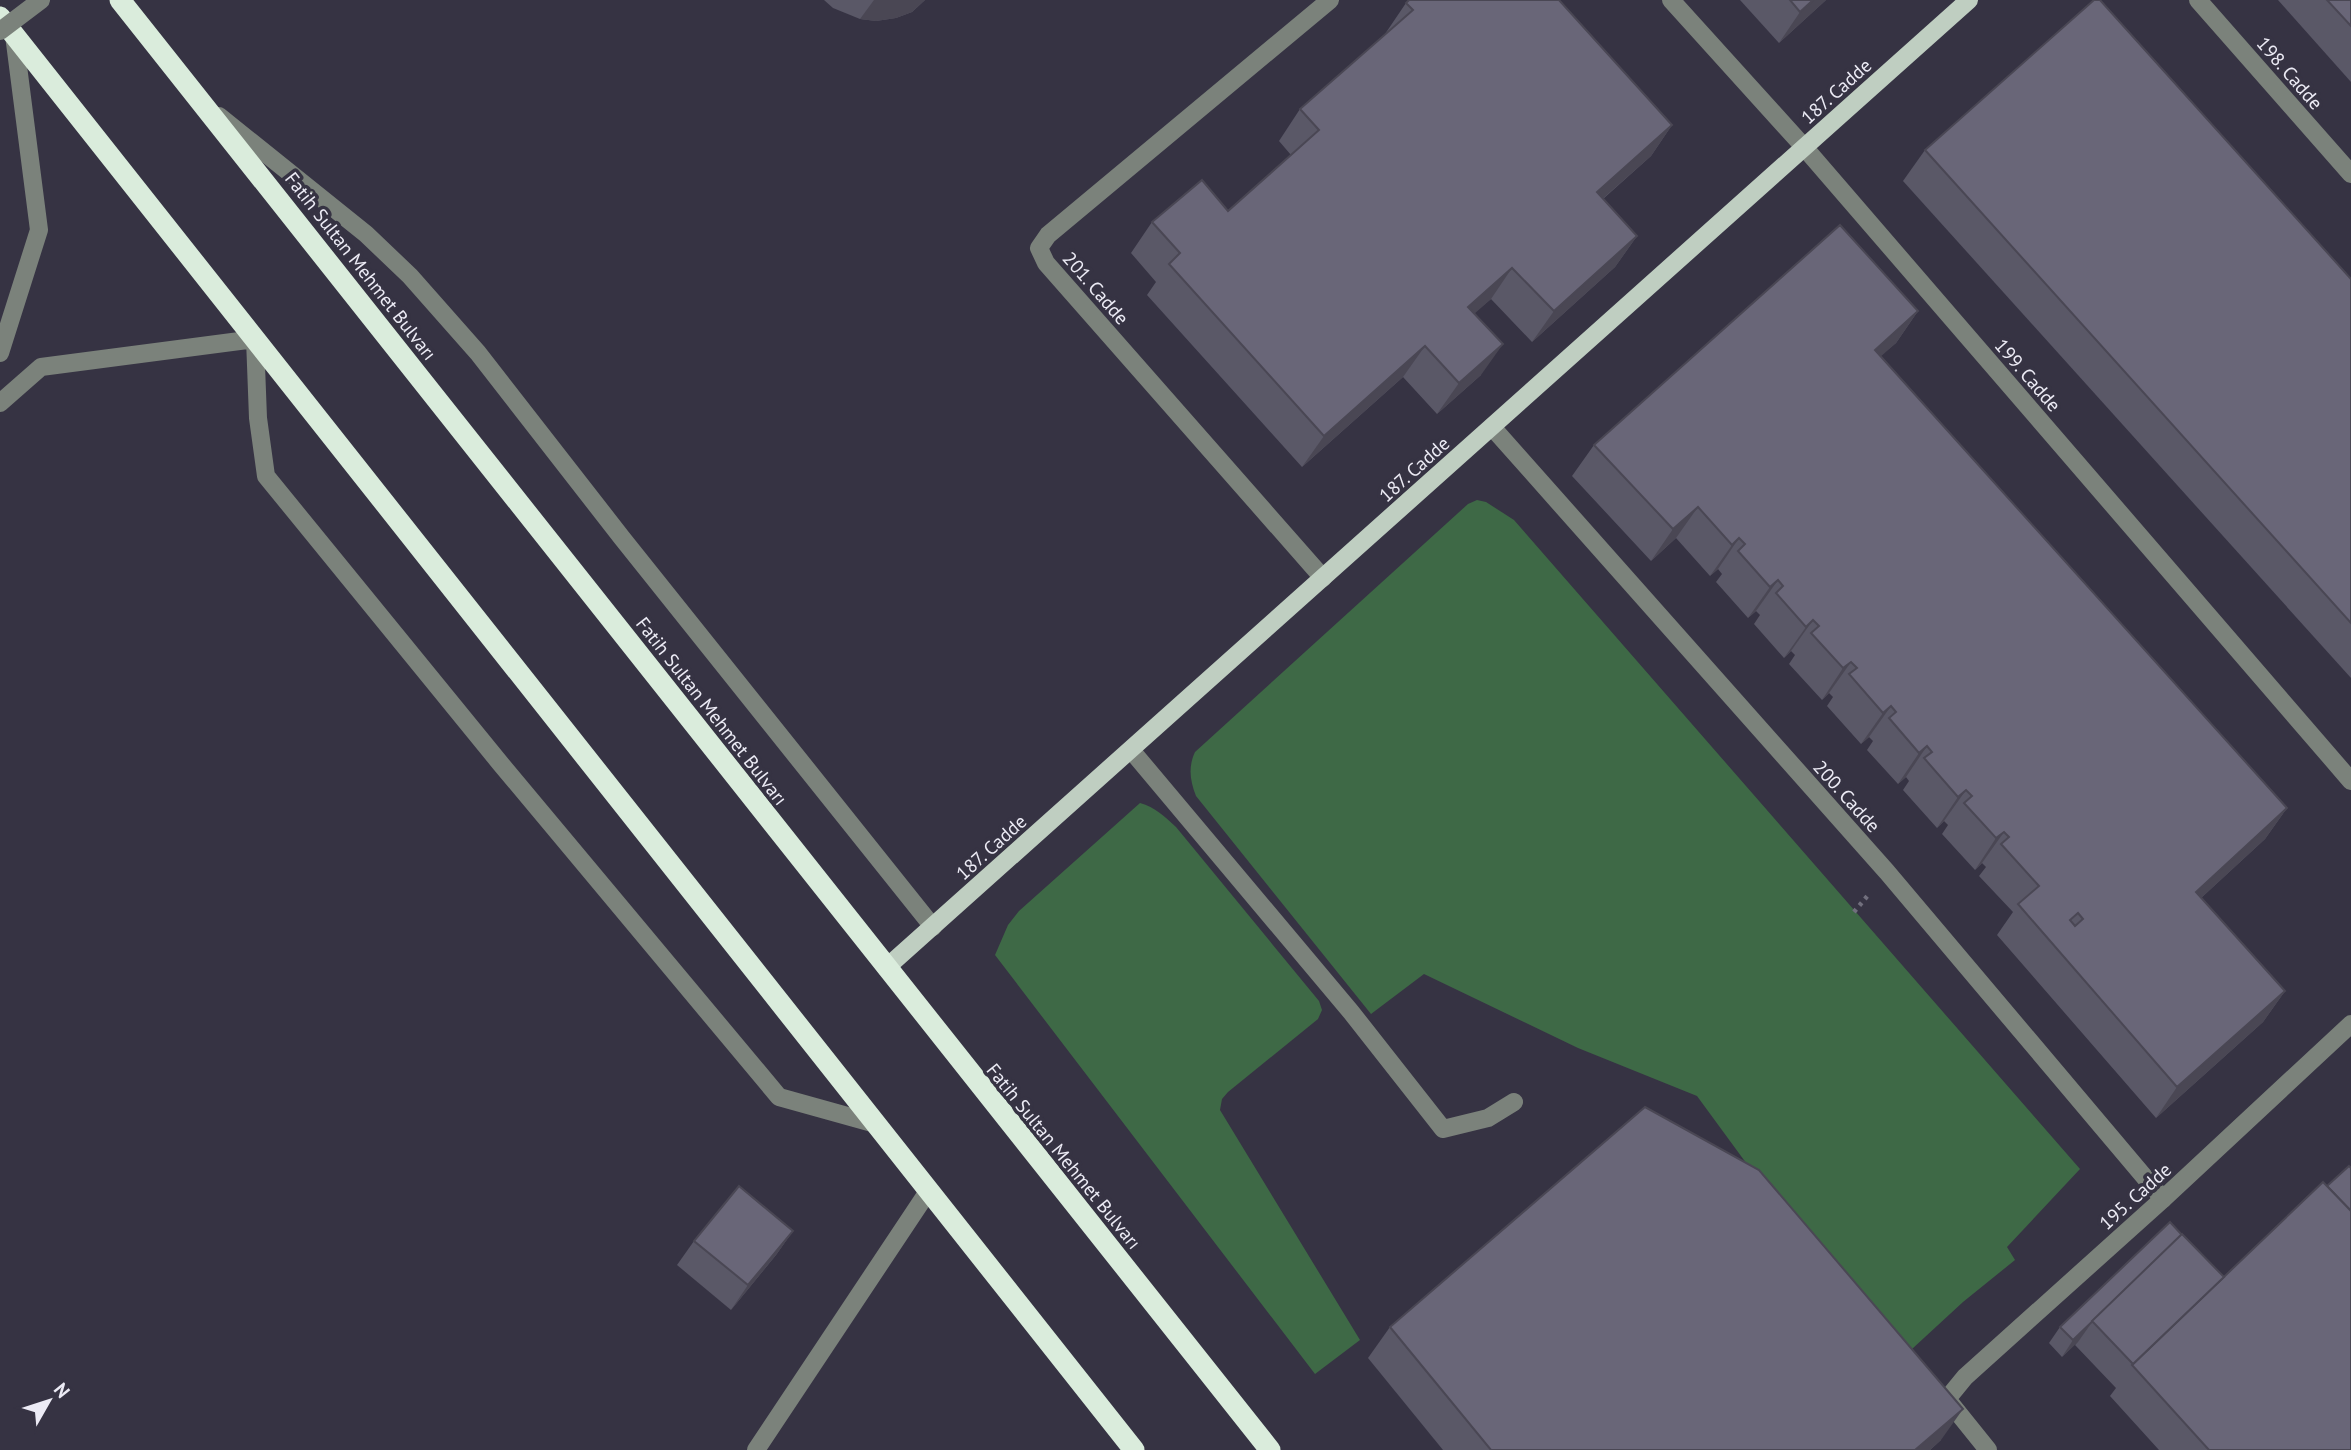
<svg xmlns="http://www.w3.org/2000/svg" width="2351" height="1450" font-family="'PT Sans',sans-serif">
<rect width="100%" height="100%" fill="#363343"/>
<!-- green -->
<g fill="#3e6946">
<path d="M1477 500 1486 502 1514 520 2080 1169 2007 1247 2015 1260 1963 1302 1912 1349 1862 1321 1697 1096 1578 1048 1424 974 1371 1014 1196 796C1190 781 1188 767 1195 752L1468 504Z"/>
<path d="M1140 803C1155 807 1165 817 1176 827L1319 1001 1322 1010 1318 1019 1228 1092 1222 1099 1220 1110 1360 1340 1315 1374 995 955 1008 925 1019 911Z"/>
</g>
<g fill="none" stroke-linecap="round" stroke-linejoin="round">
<!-- path -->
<path stroke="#716f7d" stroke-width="4.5" stroke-dasharray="3.5 5" stroke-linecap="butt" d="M1854 912 1869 894"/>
<!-- minor -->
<g stroke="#7b827b" stroke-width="18">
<path d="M1671 0 1804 147 2351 781"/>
<path d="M2198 0 2351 174"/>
<path d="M219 116 366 234 410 276 478 353 622 538 933 927"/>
<path d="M0 353 39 230 14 35"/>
<path d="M0 403 41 367 255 339 258 418 266 476 500 763 779 1097 876 1124"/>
<path d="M1492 427 1887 872 2163 1199"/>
<path d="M1323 578 1046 263 1039 248 1048 235 1330 0"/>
<path d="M1131 750 1351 1012 1443 1129 1488 1118 1514 1102"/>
<path d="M756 1450 929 1190"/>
<path d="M1988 1450 1947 1399 1965 1377 2163 1199 2351 1024"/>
</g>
<!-- major -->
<path stroke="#bfcec1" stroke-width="18" d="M886 968 1969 0"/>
<!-- highway -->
<g stroke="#daecdc" stroke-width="21">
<path d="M120 0 1270 1450"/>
<path d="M0 17 1134 1450"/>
</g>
<!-- minor-bridge -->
<path stroke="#7b827b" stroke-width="18" d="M0 31 41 0"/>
</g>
<!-- wall -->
<g fill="#5a5867">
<path d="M824 0H925L912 12 896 18 876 21 860 19 833 8Z"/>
<path d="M1740 0H1826L1779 43Z"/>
<path d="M2278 0H2351V82Z"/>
<path d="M1406 3 1672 125 1651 156 1603 199 1637 236 1615 267 1532 342 1491 299 1474 313 1481 375 1437 414 1403 377 1302 467 1147 295 1156 282 1131 253 1152 222 1228 211 1291 155 1279 141 1300 109 1385 34Z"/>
<path d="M1925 150 2351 279V678L1903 181Z"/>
<path d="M1918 311 1896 343 1880 356 2287 808 2265 839 2201 898 2285 991 2263 1022 2156 1118 1997 935 2013 912 1979 876 1986 867 1982 863 1975 870 1942 834 1948 825 1944 821 1937 828 1903 790 1909 781 1906 777 1898 784 1867 750 1873 741 1869 737 1861 744 1827 706 1833 697 1829 693 1822 700 1789 664 1795 655 1791 651 1784 658 1754 624 1760 615 1756 611 1748 618 1716 582 1722 574 1718 569 1710 576 1676 538 1651 561 1572 476 1594 445Z"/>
<path d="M2170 1222 2351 1450H2159L2110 1396 2116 1388 2075 1345 2078 1341 2062 1357 2049 1343 2060 1327Z"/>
<path d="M793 1231 776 1255 731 1310 677 1265 694 1241Z"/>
<path d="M1390 1327 1941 1440 1930 1450H1443L1368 1358Z"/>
</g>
<!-- shaded-wall -->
<g fill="#4a4754">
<path d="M874 0H925L912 12 896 18 876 21 860 19Z"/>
<path d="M1813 0H1826L1779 43 1800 12Z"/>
<path d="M1672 125 1651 156 1575 223 1597 192Z"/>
<path d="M1637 236 1615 267 1532 342 1554 311Z"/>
<path d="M1512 268 1491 299 1447 338 1468 307Z"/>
<path d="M1918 311 1896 343 1853 381 1875 350Z"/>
<path d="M1503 344 1481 375 1437 414 1459 383Z"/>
<path d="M1425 346 1403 377 1302 467 1324 436Z"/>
<path d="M1698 507 1676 538 1651 561 1673 529Z"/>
<path d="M1739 538 1718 569 1710 576 1732 545Z"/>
<path d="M1778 580 1756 611 1748 618 1770 587Z"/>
<path d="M1813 620 1791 651 1784 658 1806 627Z"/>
<path d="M1851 662 1829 693 1822 700 1843 668Z"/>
<path d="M1891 706 1869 737 1861 744 1883 713Z"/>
<path d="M1927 746 1906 777 1898 784 1919 753Z"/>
<path d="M1966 790 1944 821 1937 828 1958 797Z"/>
<path d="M2287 808 2265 839 2174 923 2196 892Z"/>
<path d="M2004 832 1982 863 1975 870 1996 838Z"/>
<path d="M2285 991 2263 1022 2156 1118 2177 1087Z"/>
<path d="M793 1231 776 1255 731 1310 748 1285Z"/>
<path d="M2090 1325 2078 1342 2062 1357 2073 1340Z"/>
<path d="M1963 1409 1941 1440 1930 1450H1915Z"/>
</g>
<!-- building -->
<g fill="#696678" stroke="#4a4754" stroke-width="2" fill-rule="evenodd">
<path d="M1409 0H1559L1672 125 1597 192 1637 236 1554 311 1512 268 1468 307 1503 344 1459 383 1425 346 1324 436 1169 264 1180 253 1152 222 1202 180 1228 211 1319 130 1300 109 1413 10 1406 3Z"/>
<path d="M1790 0H1813L1800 12Z"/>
<path d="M2094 0H2100L2351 279V623L1925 150Z"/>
<path d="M2327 0H2351V26Z"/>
<path d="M1840 225 1918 311 1875 350 2287 808 2196 892 2285 991 2177 1087 2018 904 2039 886 2001 844 2009 837 2004 832 1996 838 1964 803 1972 796 1966 790 1958 797 1924 758 1932 752 1927 746 1919 753 1889 718 1896 712 1891 706 1883 713 1849 674 1857 668 1851 662 1843 668 1811 633 1819 626 1813 620 1806 627 1776 593 1783 586 1778 580 1770 587 1738 551 1745 544 1739 538 1732 545 1698 507 1673 529 1594 445ZM2078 913 2083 919 2075 926 2070 920Z"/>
<path d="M1645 1107 1759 1170 1963 1409 1915 1450H1491L1390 1327Z"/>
<path d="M2349 1166 2351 1168V1211L2327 1186Z"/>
<path d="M2323 1182 2351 1211V1450H2209L2132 1365Z"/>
<path d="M739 1186 793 1231 748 1285 694 1241Z"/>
<path d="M2170 1222 2182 1235 2073 1340 2060 1327Z"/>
<path d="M2182 1234 2224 1277 2133 1364 2092 1321Z"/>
</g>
<g text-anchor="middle" stroke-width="7" stroke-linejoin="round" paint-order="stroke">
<!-- street labels -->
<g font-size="19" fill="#ecebf5" stroke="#363343">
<text transform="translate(2290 73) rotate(49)" y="7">198. Cadde</text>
<text transform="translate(1836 91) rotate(-42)" y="7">187. Cadde</text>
<text transform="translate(361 266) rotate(52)" y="7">Fatih Sultan Mehmet Bulvarı</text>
<text transform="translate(1096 288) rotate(49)" y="7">201. Cadde</text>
<text transform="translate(2028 375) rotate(49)" y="7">199. Cadde</text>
<text transform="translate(1414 469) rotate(-42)" y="7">187. Cadde</text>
<text transform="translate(712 711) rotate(52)" y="7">Fatih Sultan Mehmet Bulvarı</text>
<text transform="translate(1847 796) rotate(48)" y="7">200. Cadde</text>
<text transform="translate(991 847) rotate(-42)" y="7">187. Cadde</text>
<text transform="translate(1064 1156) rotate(51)" y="7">Fatih Sultan Mehmet Bulvarı</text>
<text transform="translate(2135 1196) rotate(-42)" y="7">195. Cadde</text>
</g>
</g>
<!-- north arrow -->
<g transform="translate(49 1401) rotate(51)" stroke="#363343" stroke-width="5" paint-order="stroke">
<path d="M0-5L12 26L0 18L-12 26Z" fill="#ecebf5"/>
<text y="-10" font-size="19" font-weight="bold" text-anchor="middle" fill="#ecebf5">N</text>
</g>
</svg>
